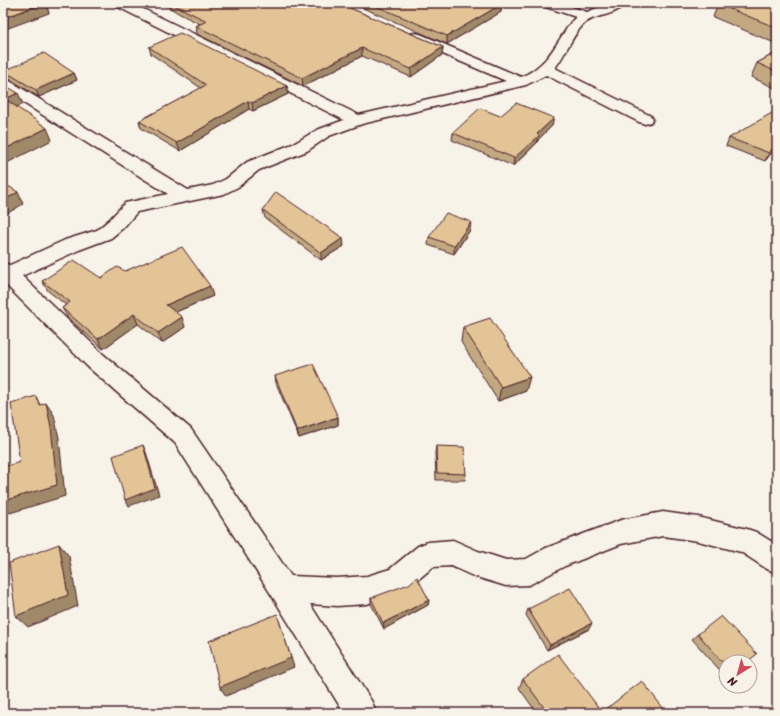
<svg xmlns="http://www.w3.org/2000/svg" width="780" height="716" font-family="Sriracha,sans-serif">
<rect width="100%" height="100%" fill="#f7f3e8"/>
<filter id="ink" filterUnits="userSpaceOnUse"><feTurbulence type="fractalNoise" baseFrequency=".025" numOctaves="2"/><feDisplacementMap in="SourceGraphic" scale="8" xChannelSelector="R" yChannelSelector="G"/><feConvolveMatrix kernelMatrix="1 2 1 2 8 2 1 2 1" color-interpolation-filters="sRGB"/></filter>
<g filter="url(#ink)">
<g fill="none" stroke-linecap="round" stroke-linejoin="round">
<!-- minor casing -->
<g stroke="#4a1f2b" stroke-width="3">
<path id="minor" d="M114 3H131L359 115 506 81 410 40 408 37 410 34 415 33 420 34 521 77C548 65 555 45 571 22L576 17 543 6 541 3H561L587 12 610 3H625C615 18 593 13 582 26 571 38 565 55 555 68L651 116 653 119 651 122 645 124 639 122 546 75 526 85 362 124 329 136 307 151 259 170 238 187 224 194 137 212 123 228 111 238 79 250 22 276 104 355 191 429 291 576 337 578 367 576 390 569 418 546 428 542 453 540 478 551 506 560 526 559 546 548 621 520 663 512 698 517 747 529 756 532 777 545V573L767 569 741 552 698 541 663 536 621 544 565 566 529 585 506 586 473 576 451 566 433 567 408 588 367 604 337 606 310 604 372 702 376 713H344L274 599 175 443 88 367 5 284H3V263L10 265 65 240 97 230 109 220 125 203 168 194 3 90V78L8 80 188 190 213 185 226 179 247 162 295 143 317 130 344 120 116 6Z"/>
</g>
<!-- minor -->
<use href="#minor" fill="#f7f3e8" fill-rule="evenodd"/>
</g>
<!-- wall -->
<g fill="#c3a981" stroke="#4a1f2b">
<path d="M162 3H338L443 47 442 55 411 77 362 56 303 86 197 34 196 26 200 24 180 14Z"/>
<path d="M351 3H499L502 4 501 12 447 44Z"/>
<path d="M777 3V44L713 17 718 4Z"/>
<path d="M149 47 287 86 288 94 253 111 249 109 180 151 141 128 139 121 201 88 151 54Z"/>
<path d="M777 52V89L751 77 757 63Z"/>
<path d="M4 71 74 73 77 80 39 97 8 78Z"/>
<path d="M500 116 552 126 538 140 537 143 513 166 452 140 453 133Z"/>
<path d="M729 138 777 146 765 161 726 146Z"/>
<path d="M263 210 344 246 321 260 265 218Z"/>
<path d="M470 230 454 254 428 245 429 237Z"/>
<path d="M125 271 213 296 176 312 185 327 162 343 138 324 103 349 68 318 62 308 66 305 48 291 42 281 101 278Z"/>
<path d="M463 327 526 391 498 401 461 342Z"/>
<path d="M275 376 338 417V425L299 438 276 383Z"/>
<path d="M436 446 466 474 465 480H436L435 453Z"/>
<path d="M371 598 429 600 428 605 384 629 371 604Z"/>
<path d="M528 609 589 629 547 650 526 615Z"/>
<path d="M698 634 726 662V677L692 639Z"/>
<path d="M523 679 602 712 667 713H537L519 688Z"/>
</g>
<!-- shaded-wall -->
<g fill="#9f8969" stroke="#4a1f2b">
<path d="M46 3 49 13 3 30V18Z"/>
<path d="M502 4 501 12 447 44V36Z"/>
<path d="M443 47 442 55 411 77V69Z"/>
<path d="M362 48V56L303 86 302 78Z"/>
<path d="M74 73 77 80 39 97 36 90Z"/>
<path d="M287 86 288 94 253 111 252 103Z"/>
<path d="M18 93 23 104 10 110 5 99Z"/>
<path d="M248 101 249 109 180 151 177 143Z"/>
<path d="M554 118 552 126 538 140 537 143 513 166 514 158 537 134Z"/>
<path d="M47 128 52 140 3 165V150Z"/>
<path d="M777 143V146L765 161 769 153Z"/>
<path d="M18 192 23 204 3 216V201Z"/>
<path d="M471 222 470 230 454 254V246Z"/>
<path d="M343 238 344 246 321 260V253Z"/>
<path d="M210 286 213 296 169 315 166 305Z"/>
<path d="M134 314 138 324 103 349 98 339Z"/>
<path d="M182 317 185 327 162 343 158 333Z"/>
<path d="M530 377 526 391 498 401 501 387Z"/>
<path d="M46 403 54 415 59 438 65 496 10 513 3 504V501Z"/>
<path d="M338 417V425L299 438 297 431Z"/>
<path d="M143 445 146 452 159 495 129 506 125 500Z"/>
<path d="M59 544 69 556 78 606 28 627 16 616Z"/>
<path d="M429 600 428 605 384 629 383 623Z"/>
<path d="M277 614 294 667 226 696 220 687Z"/>
<path d="M592 623 589 629 547 650 550 645Z"/>
</g>
<!-- building -->
<g fill="#e3c496" stroke="#4a1f2b">
<path d="M3 3H45L3 18Z"/>
<path d="M172 3H338L443 47 411 69 362 48 302 78 196 26 207 21 178 7Z"/>
<path d="M369 3H499L502 4 447 36Z"/>
<path d="M720 3H777V28L718 4Z"/>
<path d="M180 33 287 86 252 103 248 101 177 143 139 121 206 85 149 47Z"/>
<path d="M777 52V72L757 63Z"/>
<path d="M44 53 74 73 36 90 4 71Z"/>
<path d="M3 84 18 93 5 99 47 128 3 150Z"/>
<path d="M516 103 554 118 537 134 539 136 514 158 453 133 480 108 500 116Z"/>
<path d="M777 110V143L769 153 729 138Z"/>
<path d="M3 183 18 192 3 201Z"/>
<path d="M276 192 343 238 321 253 263 210Z"/>
<path d="M446 213 471 222 454 246 429 237Z"/>
<path d="M182 247 210 286 166 305 182 317 158 333 134 314 98 339 62 308 70 302 42 281 74 260 101 278 117 267 125 271Z"/>
<path d="M490 318 530 377 501 387 463 327Z"/>
<path d="M313 364 338 417 297 431 275 376Z"/>
<path d="M36 396 40 405 46 403 51 427 57 485 3 501V467L20 462 11 404Z"/>
<path d="M143 445 155 488 125 500 113 456Z"/>
<path d="M436 446 464 447 466 474 437 473Z"/>
<path d="M59 544 68 595 16 616 9 563Z"/>
<path d="M417 577 429 600 383 623 371 598 409 584Z"/>
<path d="M570 588 592 623 550 645 528 609Z"/>
<path d="M277 614 291 658 220 687 209 641Z"/>
<path d="M721 616 757 654 747 662H726V666L698 634Z"/>
<path d="M558 654 602 712 642 681 667 713H548L523 679Z"/>
</g>
</g>
<!-- margin -->
<rect width="780" height="716" fill="none" stroke="#f7f3e8" stroke-width="16"/>
<rect x="8" y="8" width="764" height="700" fill="none" stroke="#4a1f2b" stroke-width="1.5" filter="url(#ink)"/>
<!-- north arrow -->
<g transform="translate(738 674) rotate(217)"><circle r="19" fill="#f7f3e8" stroke="#b29e9c"/>
<path d="M0-3L7 15L0 10L-7 15Z" fill="#d1495b"/>
<text y="-6" font-size="11" font-weight="bold" text-anchor="middle" fill="#4a1f2b">N</text>
</g>
</svg>
